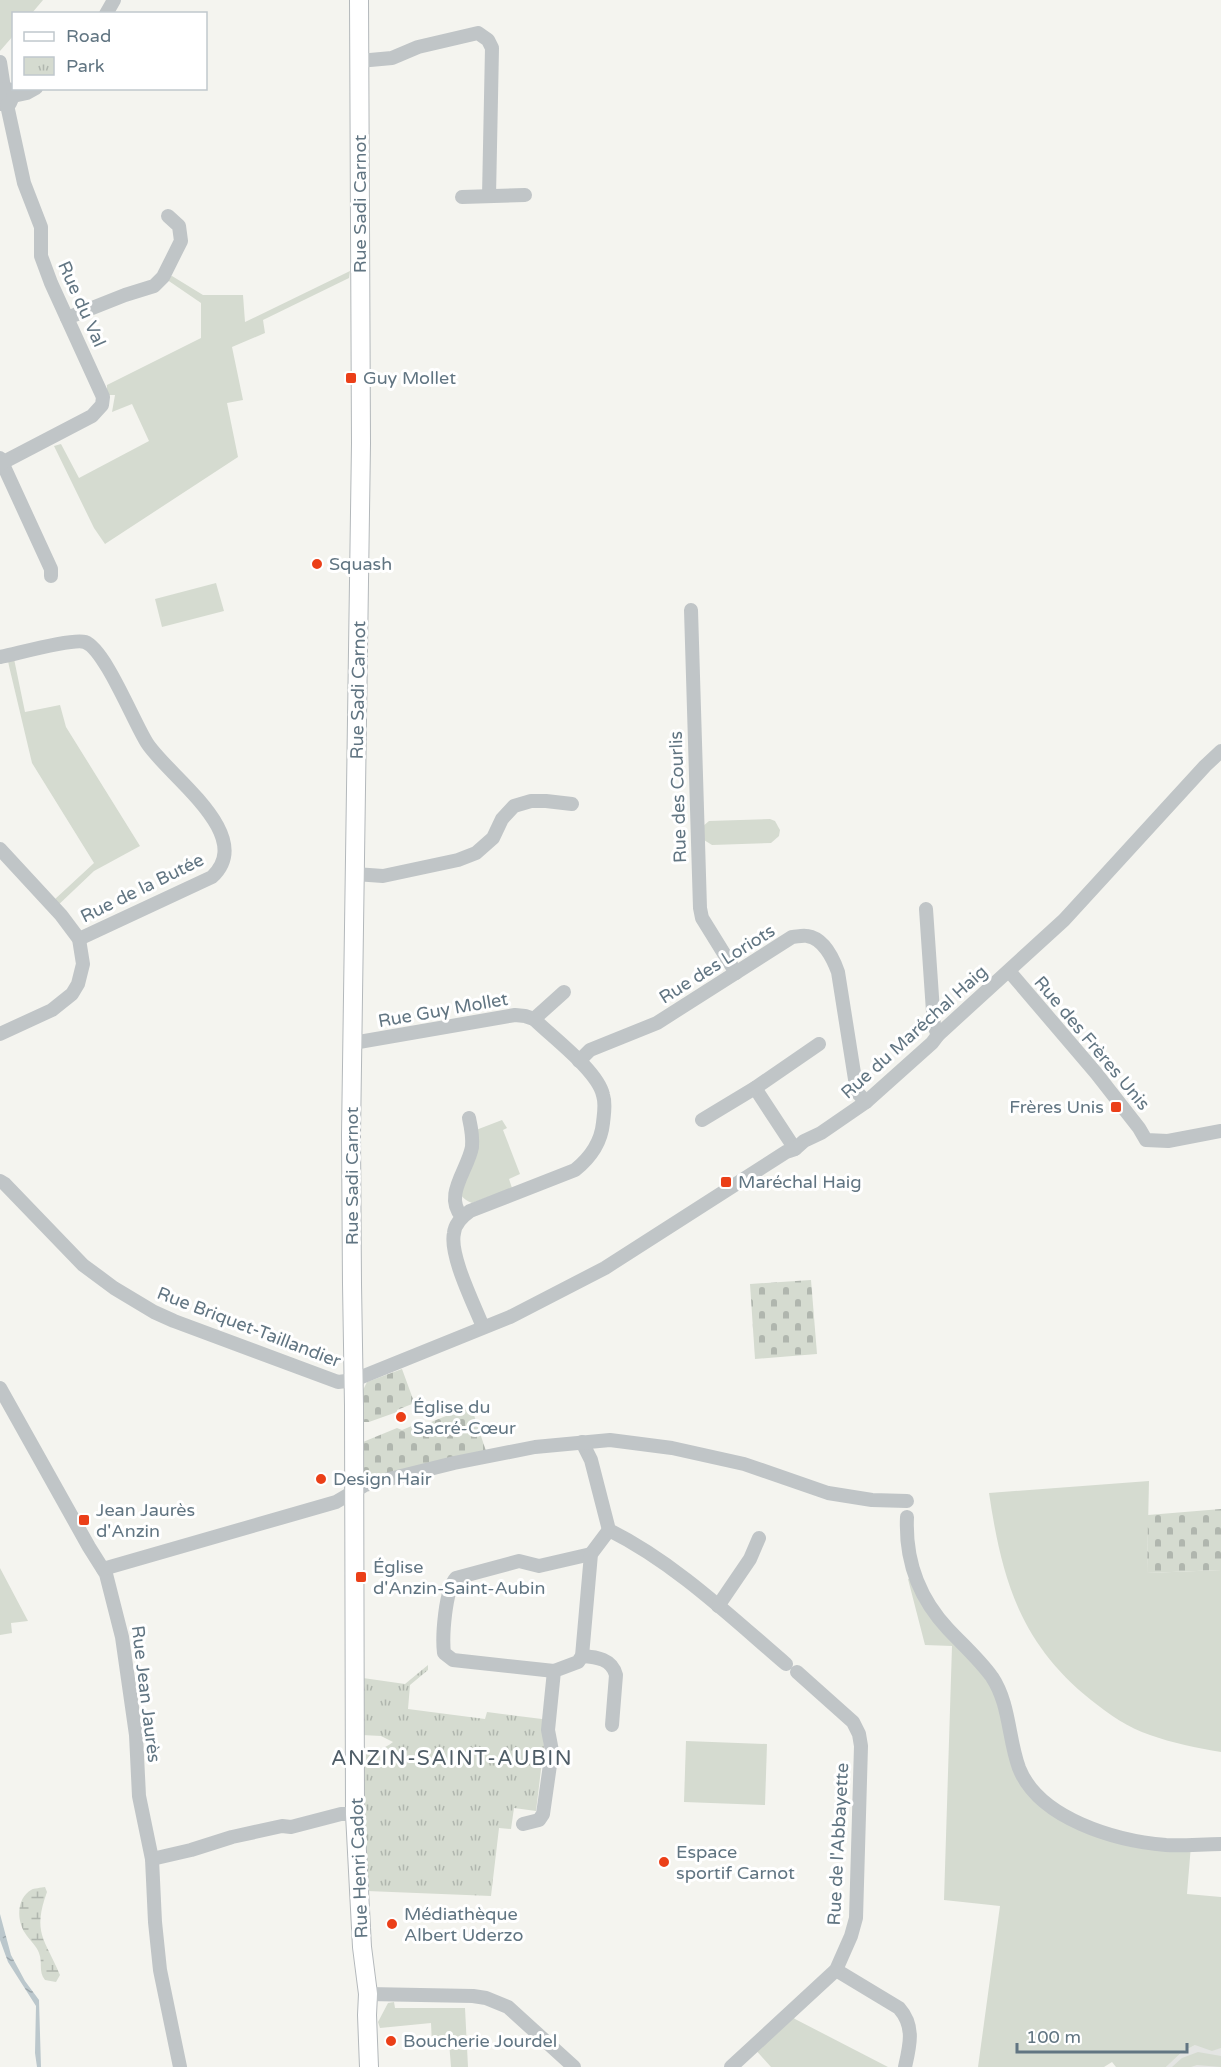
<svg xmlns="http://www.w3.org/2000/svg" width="1221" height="2067" font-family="'Varela Round',sans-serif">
<defs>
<pattern id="wetland-marsh" width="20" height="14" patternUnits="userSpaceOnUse" patternTransform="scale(1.5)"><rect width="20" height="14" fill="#d5dbd0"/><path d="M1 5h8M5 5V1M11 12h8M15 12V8" fill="none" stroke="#b0b6ae"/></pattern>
<pattern id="cemetery-stones" width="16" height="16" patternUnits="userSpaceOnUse" patternTransform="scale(1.5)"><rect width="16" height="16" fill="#d5dbd0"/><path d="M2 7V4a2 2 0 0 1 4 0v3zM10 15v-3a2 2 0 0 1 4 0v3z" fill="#b0b6ae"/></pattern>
<pattern id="park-tufts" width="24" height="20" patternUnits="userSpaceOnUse" patternTransform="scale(1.5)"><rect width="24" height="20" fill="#d5dbd0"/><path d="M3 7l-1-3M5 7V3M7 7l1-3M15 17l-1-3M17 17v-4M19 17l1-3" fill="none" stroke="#b0b6ae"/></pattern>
<pattern id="water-ripples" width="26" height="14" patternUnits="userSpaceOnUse" patternTransform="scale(1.5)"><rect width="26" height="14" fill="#bbc7cc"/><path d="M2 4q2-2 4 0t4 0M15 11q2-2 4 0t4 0" fill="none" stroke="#9ba6ab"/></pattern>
</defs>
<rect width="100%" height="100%" fill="#f4f4ef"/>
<!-- built -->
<path fill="#e4e5e3" d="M1221 2043V2067H1166L1182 2052 1195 2045Z"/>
<!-- grass -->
<g fill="#d5dbd0">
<path d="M0 0H43L32 13 14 14 13 36 0 51Z"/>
<path d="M350 271 349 278 263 320 265 333 232 347 243 400 227 403 238 457 105 544 94 528 54 446 61 444 79 478 149 441 132 404 112 412 115 395H107V385L201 338V303L163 277 172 276 203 295H243L245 322Z"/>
<path d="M216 583 224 611 162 627 155 599Z"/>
<path d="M13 654 25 712 60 705 66 727 140 846 94 871 54 909V900L94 863 32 763 9 666 7 656Z"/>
<path d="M770 819 775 821 780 830 779 836 771 843 712 845 704 840 702 827 709 821Z"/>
<path d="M502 1120 507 1128 503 1130 520 1174 509 1179 512 1188 472 1203C467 1201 464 1199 461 1195L476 1130Z"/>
<path d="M1149 1481 1147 1573 1221 1570V1752C1197 1748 1172 1743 1150 1735 1128 1728 1109 1714 1091 1700 1020 1643 1002 1580 989 1493Z"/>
<path d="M0 1568 28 1621 11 1623 12 1633 0 1635Z"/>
<path d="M914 1576 983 1665 1037 1796 1093 1830 1191 1845 1187 1894 1221 1897V2048L1212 2051 1195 2045 1182 2052 1166 2067H1116L1112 2062 1104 2067H978L1000 1906 944 1900 952 1646 925 1645 908 1579Z"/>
<path d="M686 1741 767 1744 765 1805 684 1802Z"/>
<path d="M394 2002 395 2008H465L468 2067H451L449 2042 432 2045 431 2023 380 2028 378 2022 388 2003Z"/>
<path d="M790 2014 795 2019 888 2067H771L753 2047Z"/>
<path d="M1198 2052 1221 2056V2067L1197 2065 1191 2067H1172L1182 2058Z"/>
</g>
<!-- wetland -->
<path fill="url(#wetland-marsh)" d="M45 1887 47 1892C32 1933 45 1939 60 1975L56 1982 45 1980C38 1971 43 1963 39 1953 37 1946 29 1940 25 1933 17 1921 16 1899 31 1890 34 1888 41 1888 45 1887Z"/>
<!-- cemetery -->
<g fill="url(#cemetery-stones)">
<path d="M811 1280 817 1354 755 1359 750 1284Z"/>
<path d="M402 1369 417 1410 412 1404 397 1410V1412L369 1422H363V1390L367 1382Z"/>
<path d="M471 1406 486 1451 370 1478 364 1473 363 1442 397 1428 402 1430 414 1425 416 1428Z"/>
<path d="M1221 1509V1570L1147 1573 1148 1515Z"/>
</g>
<!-- park -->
<path fill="url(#park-tufts)" d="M428 1665V1670L410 1685 408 1709 485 1719 487 1712 542 1719 544 1745 536 1811 514 1808 511 1829 499 1828 491 1896 367 1891 362 1750C374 1750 383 1750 393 1742L381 1736 362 1735 363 1678 405 1684Z"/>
<!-- water -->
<path fill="url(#water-ripples)" d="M0 1914 11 1955 25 1981 39 2000 41 2067H37L35 2053 36 2006 8 1962 0 1940Z"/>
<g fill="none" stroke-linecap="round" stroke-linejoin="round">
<!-- major casing -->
<g stroke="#b3b8bb" stroke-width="20">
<path id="major" d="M359 0 361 443 351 1135 352 1284 354 1406 355 1814 362 1947 368 1994 367 2015 369 2067"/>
</g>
<!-- minor -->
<g stroke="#c0c5c7" stroke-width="14">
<path d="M106 14 114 0"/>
<path d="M359 61 392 58 418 47 478 33 488 40 492 48 489 196"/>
<path d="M0 62 4 88"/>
<path d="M0 90 8 89 13 96 10 103 1 104"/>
<path d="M13 96 27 93 36 88"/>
<path d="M462 197 525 195"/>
<path d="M67 318 125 295 154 286 163 277 181 241 179 226 168 216"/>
<path d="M0 458 51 569V576"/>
<path d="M0 464 92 416 102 405 103 397 51 283 41 256V227L24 183 7 105"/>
<path d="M691 610 700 908 702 918 736 973"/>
<path d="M0 657C16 654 73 638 85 642 105 649 134 723 147 743 168 776 257 835 212 877L79 939"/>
<path d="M0 849 61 915 79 939 83 964 78 984 72 994 52 1010 0 1034"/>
<path d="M355 874 383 876 458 860 476 853 493 838 502 819 514 806 531 801H546L572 804"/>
<path d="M926 909 934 1026 938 1035"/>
<path d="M1009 971 1096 1073 1139 1128 1146 1140 1168 1141 1221 1131"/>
<path d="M353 1043 515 1015 525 1016 534 1019 564 992"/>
<path d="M579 1061 590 1050 657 1023 792 937C796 937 802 935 807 936 823 938 833 958 838 972L857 1092 866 1102"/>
<path d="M755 1088 795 1149"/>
<path d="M702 1120 755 1088 819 1044"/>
<path d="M0 1181 5 1184 83 1265 114 1288 154 1312 174 1321 338 1382 354 1380 510 1317 605 1268 786 1152 795 1149 804 1141 821 1133 866 1102 932 1043 938 1035 1064 920 1205 766 1221 751"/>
<path d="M462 1217C443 1195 468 1170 472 1147 473 1137 471 1127 469 1118"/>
<path d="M483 1327C474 1304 449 1255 454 1233 455 1223 463 1216 470 1211L575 1170C590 1158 601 1143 603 1123 604 1113 606 1104 603 1095 598 1071 552 1037 534 1019"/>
<path d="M0 1388 89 1547 106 1574 122 1637 136 1735 139 1796 152 1859 155 1922 160 1970 180 2067"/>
<path d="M582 1442 591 1460 609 1530C675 1563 730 1616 786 1664"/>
<path d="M907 1517C905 1560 919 1598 948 1629 963 1645 979 1659 992 1677 1010 1704 1008 1738 1019 1768 1039 1819 1116 1841 1166 1845 1184 1846 1203 1844 1221 1844"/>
<path d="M103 1569 336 1502 365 1485 454 1463 535 1447 610 1440 672 1448 744 1464 828 1493 872 1500 907 1501"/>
<path d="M718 1606 750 1559 759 1538"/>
<path d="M582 1656C597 1657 612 1659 616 1675L612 1725"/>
<path d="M554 1671 453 1660 444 1653C442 1637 445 1590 456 1578L519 1561 539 1566 591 1554"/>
<path d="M523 1824 539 1820 543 1814 552 1751 548 1730 554 1671 578 1662 582 1656 591 1554 609 1530"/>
<path d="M152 1859 191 1850 232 1837 282 1826 291 1827 341 1814H355"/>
<path d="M836 1970 899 2008C915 2026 910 2045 905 2067"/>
<path d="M368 1994 473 1996 486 1998 508 2007 574 2067"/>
<path d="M731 2067 836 1970 851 1936 856 1918 861 1746 859 1734 853 1722 797 1672"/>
</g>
<!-- major -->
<use href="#major" stroke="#fff" stroke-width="18"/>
</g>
<!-- markers -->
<g fill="#eb3f18" stroke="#fff" stroke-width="2">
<rect x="345" y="372" width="12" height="12" rx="3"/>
<circle cx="317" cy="564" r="6"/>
<rect x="1110" y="1101" width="12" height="12" rx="3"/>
<rect x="720" y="1176" width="12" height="12" rx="3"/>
<circle cx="401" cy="1417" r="6"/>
<circle cx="321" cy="1479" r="6"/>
<rect x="78" y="1514" width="12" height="12" rx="3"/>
<rect x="355" y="1571" width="12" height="12" rx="3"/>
<circle cx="664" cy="1862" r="6"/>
<circle cx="392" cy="1924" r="6"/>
<circle cx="391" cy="2041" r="6"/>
</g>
<g text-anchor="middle" stroke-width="6" stroke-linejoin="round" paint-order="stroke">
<!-- street labels -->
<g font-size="18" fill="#617582" stroke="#fff">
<text transform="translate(360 204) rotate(-90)" y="6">Rue Sadi Carnot</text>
<text transform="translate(82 304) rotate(66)" y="6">Rue du Val</text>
<text transform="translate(358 690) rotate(-89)" y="6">Rue Sadi Carnot</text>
<text transform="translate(678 797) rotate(-92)" y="6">Rue des Courlis</text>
<text transform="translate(142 888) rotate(-26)" y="6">Rue de la Butée</text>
<text transform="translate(717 964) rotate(-32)" y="6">Rue des Loriots</text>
<text transform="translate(443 1010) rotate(-10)" y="6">Rue Guy Mollet</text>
<text transform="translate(914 1032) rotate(-42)" y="6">Rue du Maréchal Haig</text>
<text transform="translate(1092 1043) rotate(50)" y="6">Rue des Frères Unis</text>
<text transform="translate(352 1176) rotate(-90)" y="6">Rue Sadi Carnot</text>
<text transform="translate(249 1327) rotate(21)" y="6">Rue Briquet-Taillandier</text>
<text transform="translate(146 1694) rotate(83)" y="6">Rue Jean Jaurès</text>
<text transform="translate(838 1844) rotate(-87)" y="6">Rue de l'Abbayette</text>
<text transform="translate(359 1868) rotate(-92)" y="6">Rue Henri Cadot</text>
</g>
<!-- poi labels -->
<g font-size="18" fill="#617582" stroke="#fff" text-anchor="start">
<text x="363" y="384">Guy Mollet</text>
<text x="329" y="570">Squash</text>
<text x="1104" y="1113" text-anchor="end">Frères Unis</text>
<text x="738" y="1188">Maréchal Haig</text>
<text x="413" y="1413">Église du<tspan x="413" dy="21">Sacré-Cœur</tspan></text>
<text x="333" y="1485">Design Hair</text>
<text x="96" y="1516">Jean Jaurès<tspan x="96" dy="21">d'Anzin</tspan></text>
<text x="373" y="1573">Église<tspan x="373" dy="21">d'Anzin-Saint-Aubin</tspan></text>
<text x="676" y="1858">Espace<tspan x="676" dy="21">sportif Carnot</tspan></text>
<text x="404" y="1920">Médiathèque<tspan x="404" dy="21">Albert Uderzo</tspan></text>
<text x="403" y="2047">Boucherie Jourdel</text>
</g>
<!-- quarter labels -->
<g font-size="21" letter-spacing="1.5" fill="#4f5d67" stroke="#fff">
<text x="452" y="1765">ANZIN-SAINT-AUBIN</text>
</g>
</g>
<!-- legend -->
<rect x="12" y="12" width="195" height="78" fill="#ffffff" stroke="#c0c8cd" stroke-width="1.5"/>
<rect x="24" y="32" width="30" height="9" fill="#ffffff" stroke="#c0c8cd" stroke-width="1.5"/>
<text x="66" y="42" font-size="18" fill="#617582">Road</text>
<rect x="24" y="57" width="30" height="18" fill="url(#park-tufts)" stroke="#c0c8cd" stroke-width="1.5"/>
<text x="66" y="72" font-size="18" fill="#617582">Park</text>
<!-- scale -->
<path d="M1017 2043v9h170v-9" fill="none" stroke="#617582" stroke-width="3"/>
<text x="1026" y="2043" font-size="18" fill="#617582" stroke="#ffffff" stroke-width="4.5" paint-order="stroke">100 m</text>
</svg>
